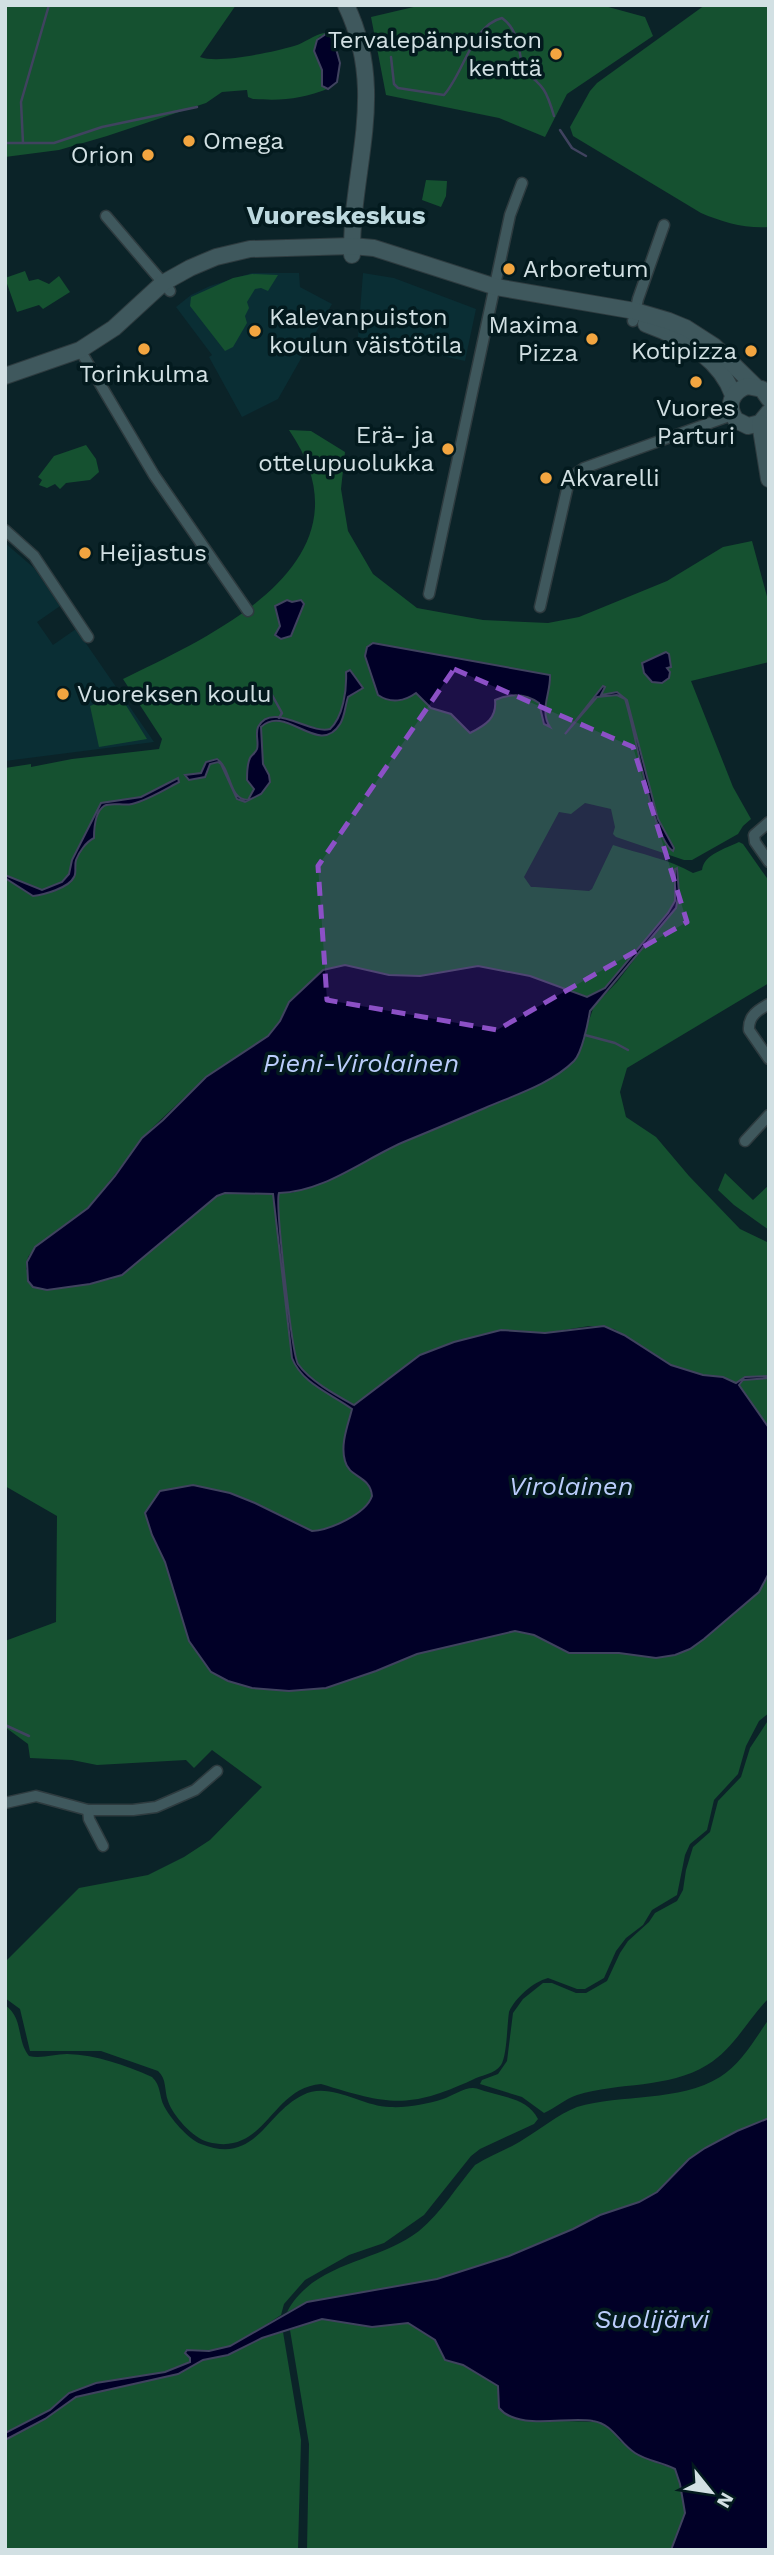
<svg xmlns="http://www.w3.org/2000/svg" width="774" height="2555" font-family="'Work Sans',sans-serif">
<rect width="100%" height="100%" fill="#0b2328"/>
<!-- built -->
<g fill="#0a2e34">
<path d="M252 273H299L300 287 332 304 278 399 242 417 209 357 212 355 176 307 191 295 210 286Z"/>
<path d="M363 273 394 278 476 309 465 361 358 337Z"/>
<path d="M5 543 34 568 60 606 37 622 53 645 76 629 154 742 5 761Z"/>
</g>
<!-- green -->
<g fill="#155130">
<path d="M5 5H236L200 57C218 64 274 52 294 46 305 43 313 35 324 33L329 34 319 37 314 51 322 70 321 83 326 88H330C301 99 284 101 253 99L248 97 247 90 222 92 206 103 107 136 59 150 5 157Z"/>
<path d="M422 5H601L645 17 653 36 567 94 545 137 499 118 386 95 371 17Z"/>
<path d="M705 5H769V227C746 229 722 222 701 213L573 136 570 127 590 91 597 83Z"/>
<path d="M426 180 447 181 446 196 441 207 422 200Z"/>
<path d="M25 271 29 281 38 279 49 284 59 276 70 292 43 309 39 305 17 312 5 278Z"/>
<path d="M252 274 278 275 268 291 261 288 255 289 247 302 249 308 245 316 247 323 233 347 225 351 190 306 191 297 233 278Z"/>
<path d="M289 430 311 431 345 452 341 489 348 531 373 574 417 608 483 620 548 623 579 617 667 581 723 547 752 541 769 604V662L691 681 733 787 751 819 743 826 738 834 692 860H684L616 837 613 834 615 827 611 809 585 803 571 814 559 812 524 877 531 887H535L589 891 592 889 613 845C640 854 669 859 693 873L702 870C704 854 725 849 739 842L743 844 769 881V983L627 1068 620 1092 626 1117 656 1137 689 1176 740 1229 769 1243V1376L745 1377 736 1383 723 1377 703 1375 671 1365 614 1329 589 1326 545 1333 512 1330 494 1332 454 1342 420 1355 355 1405C337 1395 310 1381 298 1364 292 1355 275 1203 279 1193H291L322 1183 406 1141 520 1094 559 1073 576 1058 594 1006 617 982 678 902 675 869V901L668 913 605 988 587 997 530 976 483 967 420 976 389 975 345 965 323 970 289 1002 280 1021 268 1036 206 1077 152 1128 88 1208 35 1247 28 1257 26 1269 47 1290 112 1279 160 1244 217 1196 225 1193 273 1194 292 1358C303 1384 332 1394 352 1409L344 1445 347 1465 367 1482 372 1496C366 1514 330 1530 312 1531L255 1503 230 1493 193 1485 160 1491 145 1513 152 1535 165 1562 189 1641 212 1672 228 1681 252 1688 289 1691 326 1688 376 1671 417 1654 515 1631 534 1635 569 1653H619L656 1658 675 1655 690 1649 704 1639 759 1592 769 1573V1713L759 1721 746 1746 738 1774 714 1800 707 1830 690 1844 685 1855 677 1895 652 1910 643 1925 626 1938 616 1951 604 1978 585 1989H577L548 1978C533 1982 515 1998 509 2012 507 2025 507 2056 501 2065 495 2074 481 2075 472 2080 407 2110 387 2104 321 2084 270 2088 266 2157 208 2142 193 2138 173 2116 168 2101 164 2090 167 2079 158 2071L101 2051H30L20 2009 5 1998V1962L79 1888 148 1875 184 1857 210 1840 262 1787 212 1750 194 1768 186 1760 97 1765 72 1760 30 1758 28 1744 5 1727V1641L56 1622 57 1516 5 1486V768L31 764V767L72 759 159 749 162 739 123 679C218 633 378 560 289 430Z"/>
<path d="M86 445 96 459 99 472 90 480 66 483 60 489 55 484 47 488 39 485 42 480 38 477 54 456Z"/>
<path d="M119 694 147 739 99 747 90 706Z"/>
<path d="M725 1173 753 1200 769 1185V1230L734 1205 718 1190Z"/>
<path d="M769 1378V1428L738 1385 743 1380Z"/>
<path d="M769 1719V1998C747 2020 734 2049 707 2065 668 2089 619 2082 577 2095 565 2099 555 2108 544 2113L522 2097 480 2084 482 2080 498 2074 507 2061 513 2013 523 1999 543 1983H552L576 1993H586L607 1981 620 1953 628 1941 649 1922 655 1913 677 1901 683 1890 686 1870 693 1847 710 1832 718 1801 741 1777 750 1748Z"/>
<path d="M5 2005C24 2018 16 2040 29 2056 41 2059 54 2054 67 2054 97 2055 125 2065 152 2077 161 2085 159 2096 164 2106 170 2118 188 2139 201 2144 256 2166 265 2113 303 2095 330 2081 362 2107 390 2107 407 2108 427 2104 443 2099 452 2096 463 2088 473 2088 478 2088 483 2091 488 2092 507 2098 528 2099 538 2119L534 2124 480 2149 471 2156 424 2215 384 2243 349 2255 305 2280 284 2304 281 2315 255 2332 257 2340 283 2332 301 2440 298 2550H5Z"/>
<path d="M769 2019V2118L737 2131 710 2145 689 2159 657 2192 639 2202 600 2215 573 2229 509 2256 437 2279 307 2302 287 2312C314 2261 378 2263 419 2231 441 2213 457 2186 475 2165 491 2155 509 2149 524 2139 542 2128 557 2115 577 2107 621 2094 680 2102 720 2077 741 2064 755 2039 769 2019Z"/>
<path d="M322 2319 372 2327 408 2323 435 2340 445 2360 463 2365 498 2386 528 2420 598 2422 611 2429 620 2441 657 2463 675 2469 680 2484 685 2513 671 2550H307L309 2444 290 2330Z"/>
</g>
<!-- water -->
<g fill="#010027" stroke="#40435f" stroke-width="2">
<path d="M326 34 333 38 340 63 337 82 328 89 322 86V70L314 51 317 40Z"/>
<path d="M287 600 292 602 301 600 304 604 291 636 281 639 275 635 280 626 275 606Z"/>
<path d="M373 643 550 675C551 693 539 710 550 727L544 724 539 703C525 693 511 693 495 700 497 718 486 725 470 733L451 714 431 708 416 693C405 701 391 704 378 695L365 656 367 647Z"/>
<path d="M666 652 669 654 671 667 667 668 670 672 669 678 662 683 652 682 644 673 642 663Z"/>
<path d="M350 670 363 688 348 697C345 706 345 716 340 724 319 758 286 703 261 727L263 764 269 775 270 782 261 794 245 802 237 799 221 764 218 762 210 764 205 777 189 780 185 775 201 773 206 762 217 759C232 769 228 800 248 800L254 789 247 780C247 773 247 764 250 758 252 754 255 754 257 749 259 742 255 734 258 727 272 701 310 735 330 729 343 717 347 690 346 672Z"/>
<path d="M603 686 605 687 601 695 617 692 627 700 658 819 674 848 673 851C652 838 635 728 625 699L617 695 597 697 565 734Z"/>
<path d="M178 778 179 782C164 790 148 800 132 804 124 806 110 802 104 806 95 812 94 829 94 838 86 842 79 852 76 860 74 866 77 872 74 877 69 888 43 895 33 896L5 878V875L42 890 62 882 69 874 72 860 101 803 141 797Z"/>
<path d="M677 868 679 893 676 908 590 1011C588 1023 582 1053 574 1061 551 1084 515 1095 485 1108 459 1119 433 1130 406 1141 365 1158 325 1192 279 1193 275 1203 292 1354 298 1364 310 1381 336 1395 354 1405L420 1355 454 1342 501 1330 545 1333 604 1326 624 1335 671 1365 703 1375 723 1377 736 1383 745 1377 769 1376V1378L743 1380 739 1385 769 1428V1573L759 1592 704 1639 690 1649 675 1655 656 1658 619 1653H569L534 1635 515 1631 417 1654 376 1671 326 1688 289 1691 252 1688 228 1681 211 1672 189 1641 165 1562 152 1535 145 1513 160 1491 193 1485 230 1493 255 1503 312 1531C330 1530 366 1514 372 1496 370 1475 349 1478 345 1461 340 1444 348 1425 352 1409 332 1394 302 1384 292 1358L273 1194 225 1193 217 1196 122 1275 90 1284 47 1290 33 1287 28 1281 27 1262 35 1247 88 1208 115 1176 142 1138 163 1120 206 1077 268 1036 280 1021 289 1002 323 970 345 965 389 975 420 976 478 966 530 976 587 997 605 988 668 913 675 901V869Z"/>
<path d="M769 2118V2550H671L685 2513 680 2484 675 2469C662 2462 647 2461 635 2453 619 2443 613 2424 593 2421 567 2416 518 2431 499 2408L498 2386 463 2365 445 2360 435 2340 408 2323 372 2327 322 2319 262 2338 228 2355 203 2360 178 2374 76 2397 45 2419 5 2440V2433L50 2410 69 2393 96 2383 165 2372 190 2362V2358L185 2353 187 2350 209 2351 230 2346 307 2302 437 2279 509 2256 573 2229 600 2215 639 2202 657 2192 689 2159 705 2148 737 2131Z"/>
</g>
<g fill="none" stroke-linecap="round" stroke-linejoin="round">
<!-- stream -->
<g stroke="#40435f" stroke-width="2.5">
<path d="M391 57 394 84 398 88 444 95C464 73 472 25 502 18 519 30 519 51 523 71 544 85 547 92 554 116"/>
<path d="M560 130 572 148 586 156"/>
<path d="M5 143H23L21 102 49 5"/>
<path d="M23 143H54L102 127 197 107"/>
<path d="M272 695 282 713 279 718"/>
<path d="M585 1035 615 1043 628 1050"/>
<path d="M5 1725 29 1736"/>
</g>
<!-- street casing -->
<g stroke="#2e3b3f" stroke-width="13">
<g id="street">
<path d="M106 216 170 291"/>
<path d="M633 321 638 299 664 225"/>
<path d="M80 350 154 475 248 611"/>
<path d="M5 530 34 556 88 637"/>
<path d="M429 594 510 215 522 183"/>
<path d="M540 607 568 485 574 475 584 468 732 415"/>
<path d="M769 822 754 835 755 842 769 862"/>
<path d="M769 1004C758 1010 748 1016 749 1030L769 1059"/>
<path d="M745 1141 769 1115"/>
<path d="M5 1803 36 1796 88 1810H133L156 1807 195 1790 217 1771"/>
<path d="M88 1810 89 1819 103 1846"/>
</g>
</g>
<!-- secondary casing -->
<g stroke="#2e3b3f" stroke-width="18">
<g id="secondary">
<path d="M346 5C388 93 351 166 352 255"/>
<path d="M646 324C682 337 720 358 733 395"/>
<path d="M5 376 80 350 114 328 163 283 190 268 216 257 250 249 352 246 374 248 496 287 635 311 669 321 686 328 714 346 755 386"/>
<path d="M769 399 762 389 747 386C731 392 726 406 736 420L748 426 760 423 769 412"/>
<path d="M760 423 769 479"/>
</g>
</g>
<!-- street -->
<use href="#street" stroke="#3f585d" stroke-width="10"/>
<!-- secondary -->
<use href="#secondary" stroke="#3f585d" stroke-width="16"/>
</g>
<!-- marked area -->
<path fill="#8c50c6" fill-opacity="0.2" stroke="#8c50c6" stroke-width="5" stroke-dasharray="14 9" stroke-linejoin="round" d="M454 669 633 747 687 922 497 1030 327 1000 318 866Z"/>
<!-- markers -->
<g fill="#f2a540" stroke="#031a1e" stroke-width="2.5">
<circle cx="556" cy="54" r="7"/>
<circle cx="189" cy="141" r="7"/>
<circle cx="148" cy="155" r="7"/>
<circle cx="509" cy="269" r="7"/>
<circle cx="255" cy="331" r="7"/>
<circle cx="592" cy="339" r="7"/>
<circle cx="144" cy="349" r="7"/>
<circle cx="751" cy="351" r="7"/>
<circle cx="696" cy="382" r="7"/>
<circle cx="448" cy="449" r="7"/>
<circle cx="546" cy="478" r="7"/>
<circle cx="85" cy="553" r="7"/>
<circle cx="63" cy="694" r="7"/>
</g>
<g text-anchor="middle" stroke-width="7" stroke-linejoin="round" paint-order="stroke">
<!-- poi labels -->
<g font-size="24" fill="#d2e0e3" stroke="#031a1e" text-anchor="start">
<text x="542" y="48" text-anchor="end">Tervalepänpuiston<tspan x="542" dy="28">kenttä</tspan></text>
<text x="203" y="149">Omega</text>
<text x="134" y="163" text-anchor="end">Orion</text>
<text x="523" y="277">Arboretum</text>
<text x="269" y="325">Kalevanpuiston<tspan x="269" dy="28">koulun väistötila</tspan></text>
<text x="578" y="333" text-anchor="end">Maxima<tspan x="578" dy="28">Pizza</tspan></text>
<text x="737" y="359" text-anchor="end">Kotipizza</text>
<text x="144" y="382" text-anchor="middle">Torinkulma</text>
<text x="696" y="416" text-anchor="middle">Vuores<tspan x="696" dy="28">Parturi</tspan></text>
<text x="434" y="443" text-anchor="end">Erä- ja<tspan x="434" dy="28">ottelupuolukka</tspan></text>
<text x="560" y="486">Akvarelli</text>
<text x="99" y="561">Heijastus</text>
<text x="77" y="702">Vuoreksen koulu</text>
</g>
<!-- neighbourhood labels -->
<g font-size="26" font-weight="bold" fill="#bdd9df" stroke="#031a1e">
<text x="336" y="224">Vuoreskeskus</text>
</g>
<!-- water labels -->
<g font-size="26" font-style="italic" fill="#bbcdfc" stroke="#031a1e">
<text x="361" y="1072">Pieni-Virolainen</text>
<text x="571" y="1495">Virolainen</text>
<text x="652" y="2328">Suolijärvi</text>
</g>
</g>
<!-- border -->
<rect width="774" height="2555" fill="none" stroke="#d2e0e3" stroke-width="14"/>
<!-- north arrow -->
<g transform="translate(711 2492) rotate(120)" stroke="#031a1e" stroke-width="5" paint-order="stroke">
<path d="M0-5L12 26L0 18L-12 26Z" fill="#d2e0e3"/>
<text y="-10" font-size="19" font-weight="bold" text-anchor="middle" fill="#d2e0e3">N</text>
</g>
</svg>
